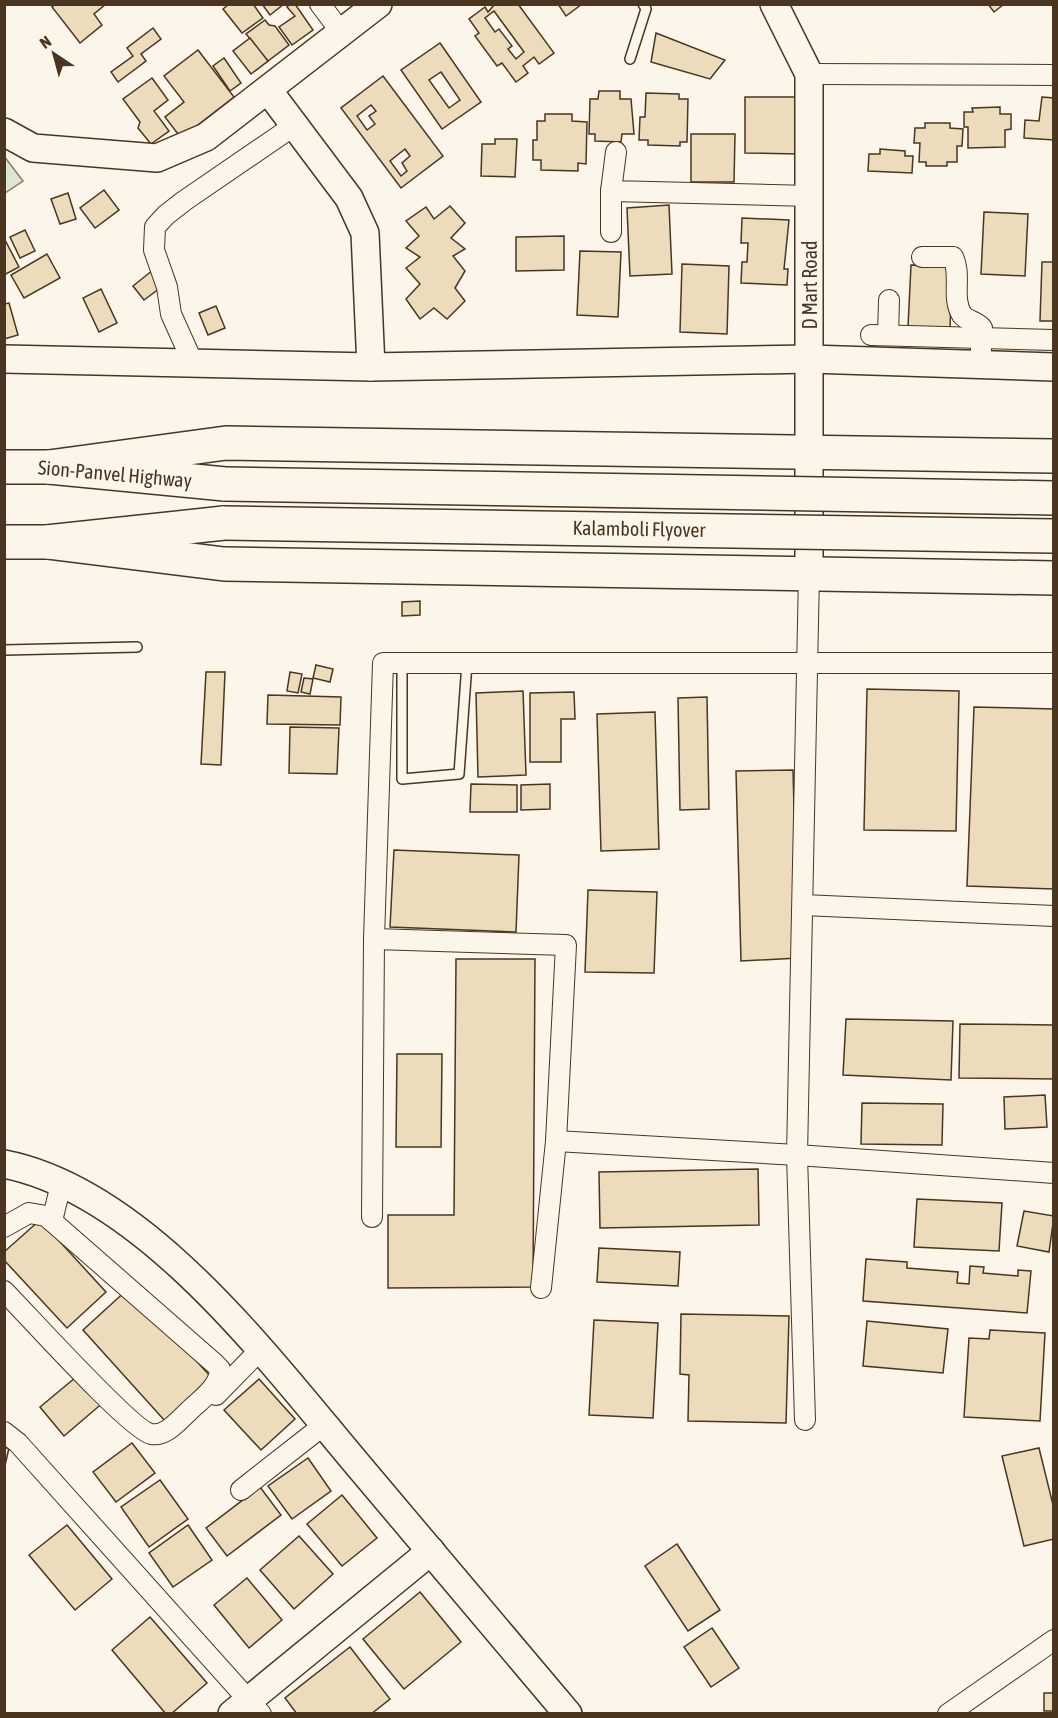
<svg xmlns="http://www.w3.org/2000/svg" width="1058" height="1718" font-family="'Asap Condensed',sans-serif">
<rect width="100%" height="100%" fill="#fbf6e9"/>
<!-- green -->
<path fill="#dce7d0" stroke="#887966" stroke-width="1.5" d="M4 156 23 181 5 193H4Z"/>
<!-- building -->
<g fill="#ecdcbc" stroke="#4a3520" stroke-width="1.5" fill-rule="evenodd">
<path d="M56 4H106L94 14 102 25 80 43 52 7Z"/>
<path d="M229 4H253L263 18 242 33 223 9Z"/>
<path d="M262 4H284L270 15Z"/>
<path d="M290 4H295L313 30 292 45 279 27 295 16 287 7Z"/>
<path d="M495 4H518L554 53 539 64 534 57 523 66 528 73 516 82 502 63 497 66 475 36 479 33 469 19 485 7 488 12ZM494 11 524 52 516 59 508 49 512 46 499 29 495 32 485 18Z"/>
<path d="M558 4H582L566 16Z"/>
<path d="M988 4H1004L994 12Z"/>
<path d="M265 20 269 25 275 26 289 45 268 61 246 34Z"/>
<path d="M153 28 161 39 141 54 146 61 118 82 111 72 133 56 127 48Z"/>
<path d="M656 33 725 60 710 79 651 62Z"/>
<path d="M250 38 268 61 251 74 233 51Z"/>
<path d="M440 43 481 102 442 129 401 70ZM441 72 460 100 449 108 429 80Z"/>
<path d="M198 50 234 97 181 138 165 117 184 102 164 76Z"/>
<path d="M224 58 241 83 230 91 213 66Z"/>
<path d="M383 76 443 156 401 188 341 108ZM371 105 376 111 369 116 375 124 367 130 357 116ZM405 149 410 156 402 163 407 171 401 176 390 161Z"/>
<path d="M152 78 168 100 154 111 169 131 151 144 138 128 140 122 123 99Z"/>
<path d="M599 91H620V99H631L634 134H622L621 142 595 141V134H589L590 99H598Z"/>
<path d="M646 93 679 94V99H688L687 142H680V146L648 145V140H639L640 117H645Z"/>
<path d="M745 97H799L798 154 745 153Z"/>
<path d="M1042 97 1054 98V140L1024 138 1025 120 1039 121Z"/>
<path d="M1000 107V114H1011V129L1005 130V147L968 148V127H964V112H973L972 108Z"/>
<path d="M545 114H572V121L587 122 586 164 578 163V171L541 170V160H533V140H537V121H545Z"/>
<path d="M925 123H950V128L963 129 962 146H957V162H947V166H926V162H919L920 143H914L915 128H925Z"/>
<path d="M691 134H735L734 182H691Z"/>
<path d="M495 139H517L515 177 481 176 482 144H495Z"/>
<path d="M880 149 905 151V156H913L912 173 868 171 869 154H880Z"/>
<path d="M104 190 119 210 95 228 80 208Z"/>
<path d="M68 193 76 219 60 224 51 199Z"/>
<path d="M669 205 672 274 630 276 627 208Z"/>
<path d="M450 206 465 223 451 238 465 249 453 256 465 271 455 288 465 301 447 319 434 308 420 319 406 299 420 284 406 268 420 257 406 248 419 236 406 221 426 207 434 219Z"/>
<path d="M984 212 1028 214 1025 276 981 274Z"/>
<path d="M742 218 789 220 784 269H788L787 285 741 283 742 262H747L748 243H741Z"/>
<path d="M25 230 35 251 20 258 10 237Z"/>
<path d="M564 236V270L516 271V237Z"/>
<path d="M4 238 19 267 4 275Z"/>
<path d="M580 251 621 252 618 317 577 315Z"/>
<path d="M47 254 60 278 24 298 11 275Z"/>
<path d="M1042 262H1054V321H1040Z"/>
<path d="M682 264 729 266 727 334 680 332Z"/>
<path d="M911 265 952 266 950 329 908 327Z"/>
<path d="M153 270 164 285 144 300 133 286Z"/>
<path d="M101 289 117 323 99 332 83 298Z"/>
<path d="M9 303 18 335 4 339V304Z"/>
<path d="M216 306 225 328 208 335 199 313Z"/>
<path d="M420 601V615L402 616V602Z"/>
<path d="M316 665 333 669 330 682 313 678Z"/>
<path d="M206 672H225L221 765 201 764Z"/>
<path d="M290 672 302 674 298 693 287 691Z"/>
<path d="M304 678 313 679 310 694 301 692Z"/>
<path d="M867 689 959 691 956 831 864 830Z"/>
<path d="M523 691 526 775 478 777 476 693Z"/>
<path d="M574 692 575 719H561V762H530V693Z"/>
<path d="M268 695 341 697 340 725 267 724Z"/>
<path d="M707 697 709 809 680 810 678 698Z"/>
<path d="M974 707 1054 709V889L967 886Z"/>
<path d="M655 712 659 849 601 851 597 714Z"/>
<path d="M290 727 339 728 337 774 289 773Z"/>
<path d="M793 770 798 958 741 961 736 771Z"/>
<path d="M471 784 517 785V812H470Z"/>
<path d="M550 784V809L521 810V785Z"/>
<path d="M394 850 519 855 516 932 390 927Z"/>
<path d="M588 890 657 892 654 973 585 972Z"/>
<path d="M456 959H535L533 1287 388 1288V1215H454Z"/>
<path d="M846 1019 953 1021 951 1080 843 1075Z"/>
<path d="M960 1024 1054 1025V1079L959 1078Z"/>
<path d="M397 1054H442L441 1147H396Z"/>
<path d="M1045 1095 1047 1127 1005 1129 1004 1097Z"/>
<path d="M862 1103 943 1104 942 1145 861 1144Z"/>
<path d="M758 1169 759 1225 600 1228 599 1172Z"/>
<path d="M917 1199 1002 1203 999 1251 914 1247Z"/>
<path d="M1024 1211 1054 1216 1049 1252 1017 1246Z"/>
<path d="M40 1220 106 1292 67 1328 4 1260V1252Z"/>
<path d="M599 1248 680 1252 678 1286 597 1282Z"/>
<path d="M866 1259 907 1262V1268L958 1272 957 1283 969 1284 970 1266 984 1267 983 1273 1018 1276V1270L1031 1271 1027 1313 863 1301Z"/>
<path d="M129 1288 212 1378 165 1421 83 1330Z"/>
<path d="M681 1314 789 1316 786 1423 688 1421 689 1375 680 1374Z"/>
<path d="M594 1320 658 1323 653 1418 589 1415Z"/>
<path d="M867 1321 948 1329 943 1373 863 1366Z"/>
<path d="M990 1330 1045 1333 1040 1421 964 1417 969 1338 989 1339Z"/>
<path d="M81 1373 105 1401 64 1436 40 1407Z"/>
<path d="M259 1379 295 1419 261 1450 224 1410Z"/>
<path d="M132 1443 155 1473 116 1502 93 1472Z"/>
<path d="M4 1448H9L4 1470Z"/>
<path d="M1039 1448 1054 1509V1539L1024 1546 1002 1456Z"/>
<path d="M308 1458 331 1491 292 1519 268 1486Z"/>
<path d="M160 1480 188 1519 149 1547 121 1507Z"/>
<path d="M260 1487 281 1515 227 1556 206 1528Z"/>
<path d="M342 1495 377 1538 342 1566 307 1524Z"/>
<path d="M67 1525 112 1579 75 1610 29 1555Z"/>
<path d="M188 1525 212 1560 173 1587 149 1553Z"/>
<path d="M299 1536 333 1574 294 1609 260 1570Z"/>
<path d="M677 1544 720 1610 688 1631 645 1566Z"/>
<path d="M247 1578 282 1620 249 1648 214 1605Z"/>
<path d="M420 1592 461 1642 404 1689 363 1639Z"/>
<path d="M150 1617 207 1683 171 1714H166L112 1650Z"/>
<path d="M712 1628 739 1668 711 1687 684 1647Z"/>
<path d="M350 1647 390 1699 371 1714H297L285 1698Z"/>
<rect x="1044" y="1693" width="10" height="18"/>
</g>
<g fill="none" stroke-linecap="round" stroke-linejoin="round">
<!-- lane casing -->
<g stroke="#4a3520" stroke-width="12">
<g id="lane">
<path d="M630 59 646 9 643 4"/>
<path d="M4 650 137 647"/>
<path d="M402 663V779L459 774 467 663"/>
</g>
</g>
<!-- street casing -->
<g stroke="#4a3520" stroke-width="22">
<g id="street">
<path d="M320 4 341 32"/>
<path d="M809 74 1054 75"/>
<path d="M616 152 611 191 810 196"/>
<path d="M611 232V191"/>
<path d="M922 257H953C962 275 951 297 962 315 967 321 977 321 982 328L981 350"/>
<path d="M871 335 1054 340"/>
<path d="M888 335 889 300"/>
<path d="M193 363 171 314 167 287 154 250 155 227 166 215 184 201 295 125"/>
<path d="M803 905 1054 916"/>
<path d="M374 939 566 945 556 1141 797 1155 1054 1173"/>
<path d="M372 1217 374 939 383 663H1054"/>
<path d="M52 1221 62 1180"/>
<path d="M4 1227 29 1213 46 1216 214 1363 220 1369C220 1387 201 1399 189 1411 179 1420 166 1437 151 1434 131 1430 26 1313 4 1291"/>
<path d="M541 1288 556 1141"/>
<path d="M216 1395 260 1350"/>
<path d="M805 1420 797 1155 809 574"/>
<path d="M4 1432 18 1443 261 1714"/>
<path d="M241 1490 324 1425"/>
<path d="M948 1714 1054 1640"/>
</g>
</g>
<!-- secondary casing -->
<g stroke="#4a3520" stroke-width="30">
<g id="secondary">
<path d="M774 4 809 74V574"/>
<path d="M268 90 349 198 365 233 371 367"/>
<path d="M4 132 33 148 157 158 206 137 378 4"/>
<path d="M4 359 371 367 810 359 1054 367"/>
<path d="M4 1164C147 1192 273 1365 363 1471 431 1552 500 1633 568 1714"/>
<path d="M232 1714 431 1551"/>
</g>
</g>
<!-- highway casing -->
<g stroke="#4a3520" stroke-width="36">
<g id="highway">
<path d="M4 467H49L225 484"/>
<path d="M49 467 226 443 1054 456"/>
<path d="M4 542H47L224 523"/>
<path d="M47 542 224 564 1054 578"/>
</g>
</g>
<!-- lane -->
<use href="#lane" stroke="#fbf6e9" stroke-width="9"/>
<!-- street -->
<use href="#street" stroke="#fbf6e9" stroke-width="20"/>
<!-- secondary -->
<use href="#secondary" stroke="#fbf6e9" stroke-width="27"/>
<!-- highway -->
<use href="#highway" stroke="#fbf6e9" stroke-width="33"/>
<!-- highway-bridge casing -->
<g stroke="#4a3520" stroke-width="36" stroke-linecap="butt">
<g id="highway-bridge">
<path d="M225 484 1054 498"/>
<path d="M224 523 1054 536"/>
</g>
</g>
<!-- highway-bridge -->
<use href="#highway-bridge" stroke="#fbf6e9" stroke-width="33"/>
</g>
<g text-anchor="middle" stroke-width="4.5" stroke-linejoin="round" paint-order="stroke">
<!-- street labels -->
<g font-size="20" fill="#4a3520" stroke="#fbf6e9">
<text transform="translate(810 285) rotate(-90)" y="7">D Mart Road</text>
<text transform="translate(115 474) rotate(5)" y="7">Sion-Panvel Highway</text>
<text transform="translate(639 529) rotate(1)" y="7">Kalamboli Flyover</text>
</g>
</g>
<!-- border -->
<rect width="1058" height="1718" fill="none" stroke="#4a3520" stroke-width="12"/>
<!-- north arrow -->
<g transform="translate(54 54) rotate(324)" stroke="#fbf6e9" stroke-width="4.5" paint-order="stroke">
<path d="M0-4.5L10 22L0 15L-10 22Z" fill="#4a3520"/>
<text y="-9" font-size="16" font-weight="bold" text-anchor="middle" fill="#4a3520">N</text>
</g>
</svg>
